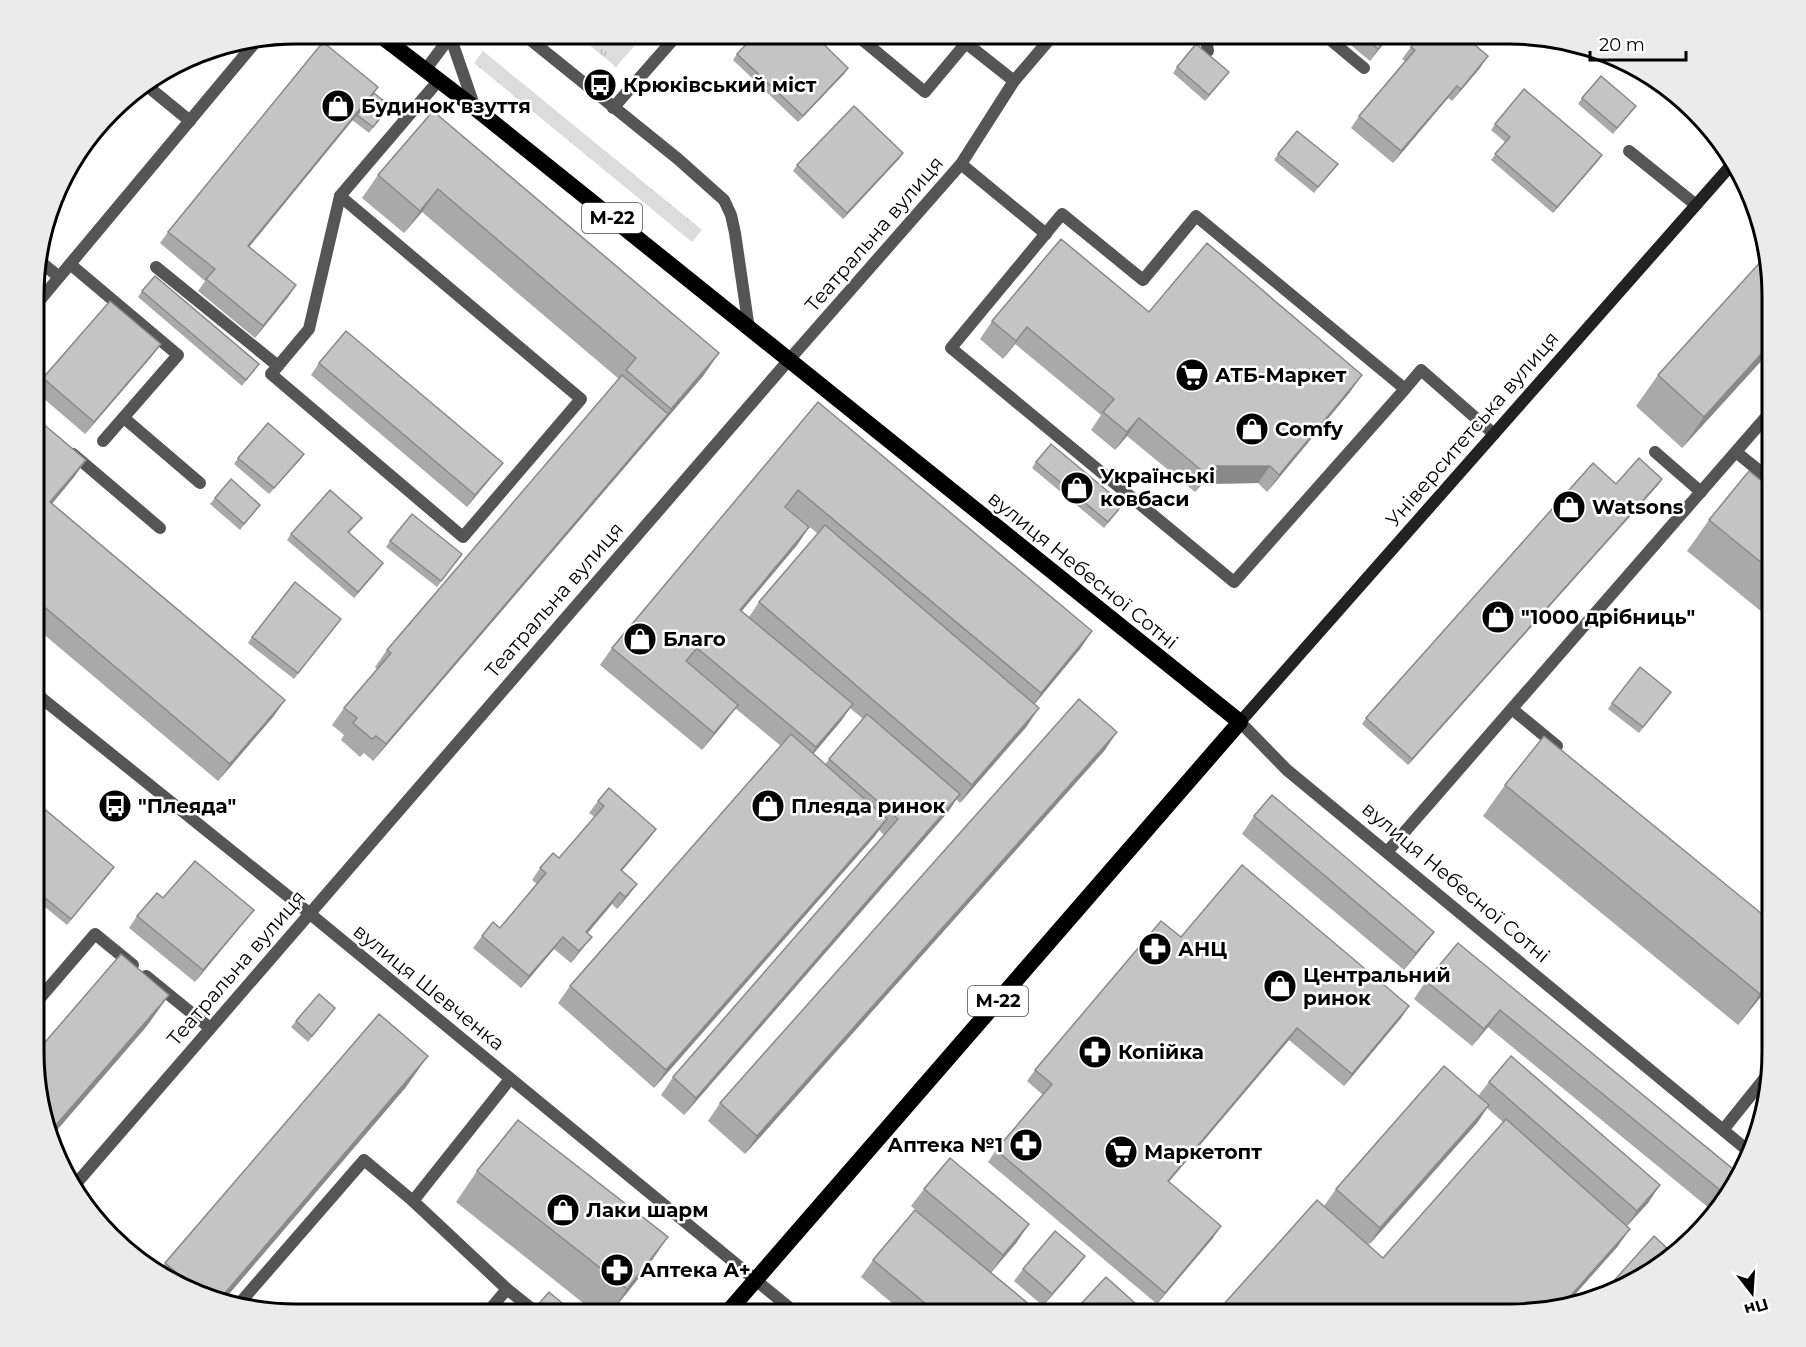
<svg xmlns="http://www.w3.org/2000/svg" width="1806" height="1347" font-family="Montserrat,sans-serif">
<defs>
<pattern id="grass-tufts" width="24" height="20" patternUnits="userSpaceOnUse" patternTransform="scale(1.5)"><rect width="24" height="20" fill="#dcdcdc"/><path d="M3 7l-1-3M5 7V3M7 7l1-3M15 17l-1-3M17 17v-4M19 17l1-3" fill="none" stroke="#bbb"/></pattern>
</defs>
<rect width="100%" height="100%" fill="#fff"/>
<!-- grass -->
<g fill="url(#grass-tufts)">
<path d="M575 33H621L635 45 616 67Z"/>
<path d="M483 51 702 230 692 242 474 63Z"/>
</g>
<g fill="none" stroke-linecap="round" stroke-linejoin="round">
<!-- service -->
<g stroke="#555" stroke-width="12">
<path d="M522 33 678 159 724 200 731 215 735 233 749 329"/>
<path d="M854 33 925 92 966 43 1014 81"/>
<path d="M1205 33 1208 51"/>
<path d="M1322 33 1364 68"/>
<path d="M966 43 974 33"/>
<path d="M426 69 450 37 460 33"/>
<path d="M146 85 190 121"/>
<path d="M613 108 679 33"/>
<path d="M1629 151 1696 205"/>
<path d="M961 164 1046 234"/>
<path d="M66 170 131 93"/>
<path d="M36 258 59 277"/>
<path d="M70 264 178 355 103 441"/>
<path d="M156 267 278 366 271 374 463 537 581 399 340 196"/>
<path d="M278 366 309 329 340 196 439 80"/>
<path d="M1405 389 1234 582 951 348 1062 214 1143 280 1196 216 1405 389 1421 370 1494 434"/>
<path d="M124 418 200 483"/>
<path d="M1655 452 1701 492"/>
<path d="M1736 452 1773 482"/>
<path d="M73 454 160 528"/>
<path d="M1512 709 1557 746"/>
<path d="M1387 852 1773 409"/>
<path d="M146 976 210 1028"/>
<path d="M34 1005 95 934 133 965"/>
<path d="M510 1079 413 1201 507 1289 538 1314"/>
<path d="M1723 1130 1772 1069"/>
<path d="M239 1304 364 1160 413 1201"/>
<path d="M486 1314 507 1289"/>
</g>
<!-- minor -->
<path stroke="#555" stroke-width="12" d="M74 1186 788 361 961 164 1014 81 1055 33"/>
<!-- tertiary -->
<g stroke="#555" stroke-width="12">
<path d="M449 33 475 108"/>
<path d="M35 306 258 39"/>
<path d="M34 692 309 913 797 1314"/>
<path d="M1240 722 1287 770 1752 1154"/>
</g>
<!-- secondary -->
<path stroke="#222" stroke-width="12" d="M1240 722 1733 163"/>
<!-- trunk -->
<path stroke="#000" stroke-width="16" d="M377 33 475 108 1240 722 726 1314"/>
</g>
<!-- wall -->
<g fill="#a9a9a9" fill-rule="evenodd">
<path d="M1336 33H1392L1370 61Z"/>
<path d="M1411 47 1480 68 1452 101 1448 98 1393 163 1351 128 1359 116 1405 61 1402 59Z"/>
<path d="M737 54 848 68 844 74 798 122 733 60Z"/>
<path d="M1177 67 1229 72 1205 101 1173 73Z"/>
<path d="M374 93 390 106 369 133 352 120 249 247 296 285 288 297 255 338 198 291 205 281 160 243 168 232Z"/>
<path d="M1582 98 1636 106 1613 134 1578 104Z"/>
<path d="M433 111 719 353 703 376 373 761 364 753 360 757 341 740 344 735 332 725 344 708 377 669 375 667 387 650 619 379 422 212 404 233 362 198 378 175Z"/>
<path d="M1495 124 1602 155 1553 213 1491 160 1505 142 1491 130Z"/>
<path d="M903 153 899 159 843 219 793 171 797 165Z"/>
<path d="M1278 154 1338 164 1314 193 1274 160Z"/>
<path d="M142 291 259 364 242 386 138 297Z"/>
<path d="M1773 295V348L1682 448 1636 406 1658 375Z"/>
<path d="M1149 312 1350 392 1267 492 1258 483 1202 484 1195 492 1127 436 1115 450 1091 430 1101 415 1015 344 1003 359 980 339 992 321Z"/>
<path d="M152 356 85 434 35 391V389L43 378Z"/>
<path d="M319 363 494 474 467 507 311 375Z"/>
<path d="M818 402 1092 631 1080 649 1034 704 1027 726 960 803 956 799 948 812 684 1115 661 1095 673 1077 884 835 879 830 875 836 654 1088 558 1003 570 986 781 746 735 708 725 722 702 750 600 665 612 648ZM786 507 818 534 759 602 749 617 742 611 797 545 809 527 786 508ZM850 708 863 719 825 764 813 754 841 721Z"/>
<path d="M35 417 86 460 74 477 52 504 285 700 273 717 218 781 35 627Z"/>
<path d="M304 454 269 494 234 464 238 458Z"/>
<path d="M1036 462 1119 510 1104 528 1032 468Z"/>
<path d="M1662 479 1658 485 1408 765 1362 724 1366 718 1616 484Z"/>
<path d="M1773 490V621L1687 551 1709 520Z"/>
<path d="M215 498 260 505 240 530 210 504Z"/>
<path d="M362 518 349 533 379 569 354 598 287 540 291 534Z"/>
<path d="M390 541 462 554 437 587 386 547Z"/>
<path d="M341 619 294 679 248 643 252 637Z"/>
<path d="M1667 698 1639 733 1608 709 1612 703Z"/>
<path d="M1105 750 745 1154 708 1121 720 1103Z"/>
<path d="M1505 785 1773 923 1772 983 1738 1025 1483 816Z"/>
<path d="M598 801 656 829 648 840 622 871 637 884 628 896 617 909 612 904 588 933 592 937 583 948 571 963 554 949 521 988 473 948 482 936 500 928 537 884 532 880 540 868 559 858 595 817 589 813Z"/>
<path d="M34 803 110 873 67 925 34 898Z"/>
<path d="M1254 816 1434 932 1421 949 1404 970 1242 834Z"/>
<path d="M163 898 254 910 245 921 195 982 129 928 137 916Z"/>
<path d="M1181 937 1409 1006 1401 1018 1344 1086 1289 1040 1169 1182 1213 1238 1157 1304 988 1162 996 1150 1043 1095 1027 1081 1035 1070Z"/>
<path d="M1458 943 1739 1174 1715 1213 1488 1027 1472 1046 1414 999 1426 981Z"/>
<path d="M331 1014 308 1042 291 1027 296 1021Z"/>
<path d="M1489 1082 1660 1185 1648 1203 1627 1226 1618 1246 1570 1300 1510 1314H1215L1324 1206 1336 1189 1478 1096ZM1487 1108 1504 1123 1383 1258 1368 1245 1477 1123Z"/>
<path d="M406 1087 223 1301 195 1294 159 1272 165 1263Z"/>
<path d="M477 1171 646 1269 610 1314H597L456 1202Z"/>
<path d="M924 1189 1017 1242 991 1273 1024 1314H905L861 1277 873 1260 956 1244 911 1206Z"/>
<path d="M1085 1256 1076 1268 1043 1306 1014 1281 1023 1269Z"/>
<path d="M1079 1306 1147 1314H1073Z"/>
</g>
<!-- shaded-wall -->
<g fill="#898989">
<path d="M1391 33H1392L1370 61 1378 49Z"/>
<path d="M1488 56 1480 68 1452 101 1461 89Z"/>
<path d="M848 68 844 74 798 122 803 116Z"/>
<path d="M1229 72 1224 78 1205 101 1209 95Z"/>
<path d="M1457 86 1448 98 1393 163 1401 151Z"/>
<path d="M378 87 370 99 240 258 248 246Z"/>
<path d="M903 153 899 159 843 219 847 213Z"/>
<path d="M1602 155 1598 161 1553 213 1557 207Z"/>
<path d="M438 189 422 212 404 233 420 211Z"/>
<path d="M296 285 288 297 255 338 263 326Z"/>
<path d="M1027 327 1015 344 1003 359 1016 341Z"/>
<path d="M1773 341V348L1682 448 1704 417Z"/>
<path d="M161 344 152 356 85 434 94 422Z"/>
<path d="M719 353 703 376 373 761 386 744Z"/>
<path d="M1362 375 1350 392 1267 492 1279 475Z"/>
<path d="M1139 418 1127 436 1115 450 1127 432Z"/>
<path d="M304 454 300 460 269 494 274 488Z"/>
<path d="M86 460 74 477 38 520 50 502Z"/>
<path d="M503 463 467 507 475 495Z"/>
<path d="M1214 466H1270L1258 483 1202 484 1195 492Z"/>
<path d="M1662 479 1658 485 1408 765 1412 759Z"/>
<path d="M809 527 797 545 728 627 740 610Z"/>
<path d="M383 563 379 569 354 598 358 592Z"/>
<path d="M1092 631 1080 649 1029 711 1041 693Z"/>
<path d="M285 700 273 717 218 781 230 764Z"/>
<path d="M853 704 841 721 804 765 816 747Z"/>
<path d="M738 705 725 722 702 750 714 733Z"/>
<path d="M1039 708 1027 726 960 803 972 785Z"/>
<path d="M1117 732 1105 750 745 1154 757 1136Z"/>
<path d="M960 794 948 812 684 1115 696 1098Z"/>
<path d="M887 819 875 836 654 1088 666 1070Z"/>
<path d="M656 829 648 840 612 882 621 870Z"/>
<path d="M637 884 628 896 617 909 625 897Z"/>
<path d="M620 892 612 904 578 944 586 932Z"/>
<path d="M254 910 245 921 195 982 203 970Z"/>
<path d="M1434 932 1421 949 1404 970 1416 953Z"/>
<path d="M563 937 554 949 521 988 529 976Z"/>
<path d="M592 937 583 948 571 963 579 951Z"/>
<path d="M1772 979V983L1738 1025 1760 994Z"/>
<path d="M169 995 147 1026 52 1136 50 1132Z"/>
<path d="M1409 1006 1401 1018 1344 1086 1352 1074Z"/>
<path d="M1500 1010 1488 1027 1472 1046 1484 1029Z"/>
<path d="M1297 1028 1289 1040 1159 1193 1168 1181Z"/>
<path d="M428 1056 406 1087 223 1301 219 1300Z"/>
<path d="M1489 1105 1477 1123 1368 1246 1380 1228Z"/>
<path d="M1660 1185 1648 1203 1625 1228 1637 1211Z"/>
<path d="M1029 1224 1017 1242 990 1273 1003 1255Z"/>
<path d="M1221 1226 1213 1238 1157 1304 1165 1293Z"/>
<path d="M1630 1229 1618 1246 1570 1300 1566 1301Z"/>
<path d="M668 1237 646 1269 610 1314 627 1289Z"/>
<path d="M1085 1256 1076 1268 1043 1306 1052 1294Z"/>
</g>
<!-- building -->
<g fill="#c4c4c4" stroke="#898989" stroke-width="1.5">
<path d="M757 33H812L848 68 803 116 737 54Z"/>
<path d="M1359 33H1391L1378 49Z"/>
<path d="M1422 33 1462 34 1488 56 1461 89 1457 86 1401 151 1359 116 1415 50 1411 47Z"/>
<path d="M323 42 378 87 248 246 296 285 263 326 206 279 215 269 168 232Z"/>
<path d="M1196 44 1229 72 1209 95 1177 67Z"/>
<path d="M1601 76 1636 106 1617 128 1582 98Z"/>
<path d="M1524 89 1602 155 1557 207 1495 154 1510 137 1495 124Z"/>
<path d="M374 93 390 106 373 127 357 115Z"/>
<path d="M854 106 903 153 847 213 797 165Z"/>
<path d="M433 111 719 353 671 409 626 370 636 358 438 189 420 211 378 175Z"/>
<path d="M1297 131 1338 164 1318 187 1278 154Z"/>
<path d="M1061 239 1149 312 1207 243 1362 375 1279 475 1270 466H1214L1207 475 1139 418 1127 432 1103 412 1114 399 1027 327 1016 341 992 321Z"/>
<path d="M1764 258 1773 295V341L1704 417 1658 375Z"/>
<path d="M155 276 259 364 246 380 142 291Z"/>
<path d="M110 301 161 344 94 422 43 378Z"/>
<path d="M346 331 503 463 475 495 319 363Z"/>
<path d="M622 375 668 414 386 744 376 736 372 739 353 723 357 718 344 708 391 653 387 650Z"/>
<path d="M818 402 1092 631 1041 693 798 490 785 507 809 527 740 610 853 704 816 747 697 648 686 661 738 705 714 733 612 648Z"/>
<path d="M35 417 86 460 50 502 285 700 230 764 35 599Z"/>
<path d="M268 423 304 454 274 488 238 458Z"/>
<path d="M1051 444 1123 504 1108 522 1036 462Z"/>
<path d="M1639 458 1662 479 1412 759 1366 718 1593 463 1616 484Z"/>
<path d="M1749 471 1773 490V572L1709 520Z"/>
<path d="M231 479 260 505 244 524 215 498Z"/>
<path d="M330 490 362 518 348 532 383 563 358 592 291 534Z"/>
<path d="M412 514 462 554 441 581 390 541Z"/>
<path d="M825 525 1039 708 972 785 759 602Z"/>
<path d="M295 582 341 619 298 673 252 637Z"/>
<path d="M1640 667 1671 692 1643 727 1612 703Z"/>
<path d="M1079 699 1117 732 757 1136 720 1103Z"/>
<path d="M867 714 960 794 696 1098 673 1077 898 819 829 759Z"/>
<path d="M791 734 887 819 666 1070 570 986Z"/>
<path d="M1544 736 1773 923 1772 979 1760 994 1505 785Z"/>
<path d="M609 788 656 829 621 870 637 884 625 897 620 892 586 932 592 937 579 951 563 937 529 976 482 936 493 922 500 928 546 873 540 868 553 853 559 858 604 806 598 801Z"/>
<path d="M1272 795 1434 932 1416 953 1254 816Z"/>
<path d="M35 801 114 867 71 919 34 889V803Z"/>
<path d="M195 861 254 910 203 970 137 916 157 893 163 898Z"/>
<path d="M1242 865 1409 1006 1352 1074 1297 1028 1168 1181 1221 1226 1165 1293 996 1150 1052 1084 1035 1070 1161 921 1181 937Z"/>
<path d="M1458 943 1739 1174 1726 1195 1500 1010 1484 1029 1426 981Z"/>
<path d="M121 954 169 995 50 1132 34 1069V1055Z"/>
<path d="M319 994 335 1008 312 1036 296 1021Z"/>
<path d="M379 1014 428 1056 219 1300 205 1296 165 1263Z"/>
<path d="M1511 1056 1660 1185 1637 1211 1489 1082Z"/>
<path d="M1444 1066 1489 1105 1380 1228 1336 1189Z"/>
<path d="M1506 1119 1630 1229 1566 1301 1510 1314H1215L1317 1200 1383 1258Z"/>
<path d="M518 1120 668 1237 627 1289 477 1171Z"/>
<path d="M950 1158 1029 1224 1003 1255 924 1189Z"/>
<path d="M915 1210 1030 1305 1023 1314H938L873 1260Z"/>
<path d="M1055 1231 1085 1256 1052 1294 1023 1269Z"/>
<path d="M1654 1236 1671 1252 1626 1287 1603 1293Z"/>
<path d="M1106 1277 1147 1314H1088L1079 1306Z"/>
<path d="M549 1292 575 1314H530Z"/>
</g>
<!-- icons -->
<defs>
<g id="bus-disc" transform="scale(1.725)"><circle r="9.5" fill="#000" stroke="#fff"/><path d="M-5-6H5V4H4V6H2V4H-2V6H-4V4H-5ZM-3.5-4V0h7V-4ZM-3.5 1.2v1.5H-2V1.2ZM2 1.2v1.5H3.5V1.2Z" fill="#fff"/></g>
<g id="shop-disc" transform="scale(1.725)"><circle r="9.5" fill="#000" stroke="#fff"/><path d="M-5-2.5h2.3a2.7 3.5 0 0 1 5.4 0H5L5.5 6h-11ZM-1.5-2.5h3a1.5 2.3 0 0 0-3 0Z" fill="#fff"/></g>
<g id="supermarket-disc" transform="scale(1.725)"><circle r="9.5" fill="#000" stroke="#fff"/><path d="M-6-5.5h2.5l.6 2H6L4.5 2H-2.5L-4.4-4H-6ZM-1.5 3.2a1.3 1.3 0 1 0 .1 0ZM3 3.2a1.3 1.3 0 1 0 .1 0Z" fill="#fff"/></g>
<g id="pharmacy-disc" transform="scale(1.725)"><circle r="9.5" fill="#000" stroke="#fff"/><path d="M-2-6h4v4h4v4h-4v4h-4v-4h-4v-4h4Z" fill="#fff"/></g>
</defs>
<g fill-rule="evenodd">
<use href="#bus-disc" x="600" y="85"/>
<use href="#shop-disc" x="338" y="106"/>
<use href="#supermarket-disc" x="1192" y="375"/>
<use href="#shop-disc" x="1252" y="429"/>
<use href="#shop-disc" x="1077" y="488"/>
<use href="#shop-disc" x="1569" y="507"/>
<use href="#shop-disc" x="1498" y="617"/>
<use href="#shop-disc" x="640" y="639"/>
<use href="#bus-disc" x="115" y="806"/>
<use href="#shop-disc" x="768" y="806"/>
<use href="#pharmacy-disc" x="1155" y="949"/>
<use href="#shop-disc" x="1280" y="986"/>
<use href="#pharmacy-disc" x="1095" y="1052"/>
<use href="#pharmacy-disc" x="1026" y="1145"/>
<use href="#supermarket-disc" x="1121" y="1152"/>
<use href="#shop-disc" x="563" y="1210"/>
<use href="#pharmacy-disc" x="617" y="1270"/>
</g>
<g text-anchor="middle" stroke-width="5" stroke-linejoin="round" paint-order="stroke">
<!-- shield labels -->
<g fill="#fff" stroke="#4c4c4c" stroke-width="1.5">
<rect x="582" y="203" width="60" height="30" rx="4.5"/>
<rect x="968" y="986" width="60" height="30" rx="4.5"/>
</g>
<g font-size="18" font-weight="bold" fill="#000">
<text x="612" y="224">М-22</text>
<text x="998" y="1007">М-22</text>
</g>
<!-- poi labels -->
<g font-size="20" font-weight="bold" fill="#000" stroke="#fff" text-anchor="start">
<text x="623" y="92">Крюківський міст</text>
<text x="361" y="113">Будинок взуття</text>
<text x="1215" y="382">АТБ-Маркет</text>
<text x="1275" y="436">Comfy</text>
<text x="1100" y="483">Українські<tspan x="1100" dy="23">ковбаси</tspan></text>
<text x="1592" y="514">Watsons</text>
<text x="1521" y="624">"1000 дрібниць"</text>
<text x="663" y="646">Благо</text>
<text x="138" y="813">"Плеяда"</text>
<text x="791" y="813">Плеяда ринок</text>
<text x="1178" y="956">АНЦ</text>
<text x="1303" y="982">Центральний<tspan x="1303" dy="23">ринок</tspan></text>
<text x="1118" y="1059">Копійка</text>
<text x="1003" y="1152" text-anchor="end">Аптека №1</text>
<text x="1144" y="1159">Маркетопт</text>
<text x="586" y="1217">Лаки шарм</text>
<text x="640" y="1277">Аптека А+</text>
</g>
<!-- street labels -->
<g font-size="20" fill="#000" stroke="#fff">
<text transform="translate(874 234) rotate(-49)" y="7">Театральна вулиця</text>
<text transform="translate(1472 429) rotate(-49)" y="7">Університетська вулиця</text>
<text transform="translate(1083 570) rotate(39)" y="7">вулиця Небесної Сотні</text>
<text transform="translate(554 600) rotate(-49)" y="7">Театральна вулиця</text>
<text transform="translate(1456 882) rotate(40)" y="7">вулиця Небесної Сотні</text>
<text transform="translate(236 968) rotate(-49)" y="7">Театральна вулиця</text>
<text transform="translate(429 987) rotate(39)" y="7">вулиця Шевченка</text>
</g>
</g>
<!-- crop -->
<path d="M0 0H1806V1347H0ZM296 44H1510A252 252 0 0 1 1762 296V1052A252 252 0 0 1 1510 1304H296A252 252 0 0 1 44 1052V296A252 252 0 0 1 296 44Z" fill="#ebebeb" fill-rule="evenodd"/>
<path fill="none" stroke="#000" stroke-width="3" d="M296 44H1510A252 252 0 0 1 1762 296V1052A252 252 0 0 1 1510 1304H296A252 252 0 0 1 44 1052V296A252 252 0 0 1 296 44Z"/>
<!-- north arrow -->
<g transform="translate(1752 1293) rotate(163)" stroke="#ffffff" stroke-width="4.5" paint-order="stroke">
<path d="M0-4.5L10 22L0 15L-10 22Z" fill="#000000"/>
<text y="-9" font-size="16" font-weight="bold" text-anchor="middle" fill="#000000">Пн</text>
</g>
<!-- scale -->
<path d="M1590 51v9h96v-9" fill="none" stroke="#000000" stroke-width="3"/>
<text x="1599" y="51" font-size="18" fill="#000000" stroke="#ffffff" stroke-width="4.5" paint-order="stroke">20 m</text>
</svg>
